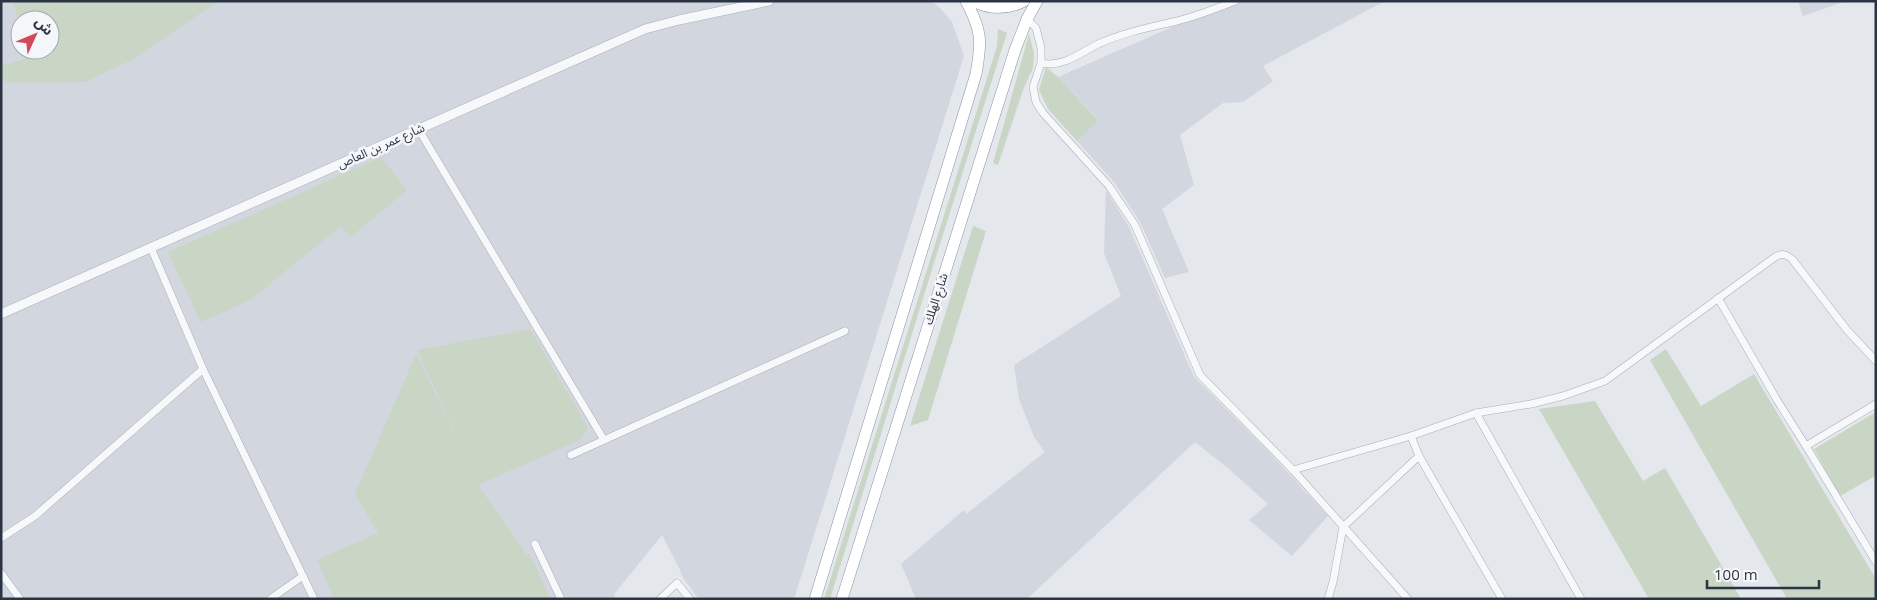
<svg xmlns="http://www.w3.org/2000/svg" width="1877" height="600" font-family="'Open Sans','Noto Sans Arabic',sans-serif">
<rect width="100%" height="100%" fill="#e4e7ec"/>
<!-- built -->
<g fill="#d2d6de">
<path d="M1 1H12L20 27V50H27L29 57 8 64H1Z"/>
<path d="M219 1H932L939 7 952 22 964 56 794 599H699L683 578 680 570 662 535 615 593 614 599H1V79L7 83 134 59Z"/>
<path d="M1231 1H1385L1263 66 1273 81 1243 102 1223 103 1180 135 1194 185 1162 209 1189 272 1165 278 1140 222 1114 182 1077 141 1098 119 1058 77Z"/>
<path d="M1798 1H1846L1803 16Z"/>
<path d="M1106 190 1129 227 1194 377 1268 451 1328 516 1292 556 1249 520 1268 504 1229 469 1195 442 1027 599H916L901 564 964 510 966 514 1045 452 1034 437 1019 399 1014 365 1121 296 1104 253Z"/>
</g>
<!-- green -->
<g fill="#c9d6c5">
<path d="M12 1H219L134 59 85 82 7 83 1 79V64H8L29 57 27 50H50V20H20V27Z"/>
<path d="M998 29 1007 33 933 266 830 599H824L997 46Z"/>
<path d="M1029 34 1034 53 1033 68 1023 90 998 165 993 163Z"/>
<path d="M1046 67 1058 77 1098 120 1077 141 1048 109 1039 90Z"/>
<path d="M381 157 407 190 351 237 341 226 249 301 201 322 168 252Z"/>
<path d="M973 226 986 231 928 420 910 426Z"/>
<path d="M530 329 588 428 582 439 478 485 526 554H530L550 599H334L317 560 378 533 355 494 416 354 464 453 417 350Z"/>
<path d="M1666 349 1701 406 1754 374 1876 579V599H1787L1650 360Z"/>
<path d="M1595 401 1643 481 1665 468 1741 599H1649L1539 409Z"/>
<path d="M1876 412V477L1875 476 1840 496 1814 449Z"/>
</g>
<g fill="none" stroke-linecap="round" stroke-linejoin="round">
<!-- minor casing -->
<g stroke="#a9aeb7" stroke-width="8">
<g id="minor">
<path d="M1027 19 1036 28 1041 48V63L1033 87 1036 102 1043 113 1109 186 1135 225 1200 375 1293 470 1408 599"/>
<path d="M1041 63C1063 68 1080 53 1098 44 1122 33 1147 28 1173 22 1194 17 1215 9 1235 1"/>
<path d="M419 130 604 440"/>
<path d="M151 248 203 369 314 599"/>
<path d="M1718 298 1777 400 1806 446 1876 562"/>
<path d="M1476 413 1581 599"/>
<path d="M1411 436 1419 456 1502 599"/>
<path d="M1806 446 1876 404"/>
<path d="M571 455 845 331"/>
<path d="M1293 470 1411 436 1476 413 1531 404 1563 396 1605 381 1775 257C1782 253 1785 254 1792 259L1847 330 1876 361"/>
<path d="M1 538 35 516 203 369"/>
<path d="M535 544 561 599"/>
<path d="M1 573 20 599"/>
<path d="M270 599 303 576"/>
<path d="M660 599 677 583 690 599"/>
<path d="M1328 599 1333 582 1343 527 1419 456"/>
</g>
</g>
<!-- tertiary casing -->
<g stroke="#a9aeb7" stroke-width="10">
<path id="tertiary" d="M1 314 645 29 679 20 769 1"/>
</g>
<!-- trunk casing -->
<g stroke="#8b94a3" stroke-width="12">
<g id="trunk">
<path d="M974 1C989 10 1010 9 1024 1"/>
<path d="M815 599 976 74C982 41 982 31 966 1"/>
<path d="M842 599 1015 50 1027 19 1037 1"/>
</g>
</g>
<!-- minor -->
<use href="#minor" stroke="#f7f8fa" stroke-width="7"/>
<!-- tertiary -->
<use href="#tertiary" stroke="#f7f8fa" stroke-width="9"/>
<!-- trunk -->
<use href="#trunk" stroke="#fff" stroke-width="11"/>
</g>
<g text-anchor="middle" stroke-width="5" stroke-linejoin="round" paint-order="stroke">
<!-- street labels -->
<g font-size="12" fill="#2b3445" stroke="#f4f6f9">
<text transform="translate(381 146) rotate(-24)" y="4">شارع عمر بن العاص</text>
<text transform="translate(936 299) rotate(-72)" y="4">شارع الهلك</text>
</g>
</g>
<!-- border -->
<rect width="1877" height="600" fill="none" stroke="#2b3445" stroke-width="5"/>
<!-- north arrow -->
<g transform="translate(35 35) rotate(46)"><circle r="24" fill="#f4f6f9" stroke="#a4a8b1"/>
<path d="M0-4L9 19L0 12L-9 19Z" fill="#d1495b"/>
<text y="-8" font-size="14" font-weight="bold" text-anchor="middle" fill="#2b3445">ش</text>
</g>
<!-- scale -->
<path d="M1707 580v8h112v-8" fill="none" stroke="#2b3445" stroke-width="2.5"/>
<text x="1714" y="580" font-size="15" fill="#2b3445" stroke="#f4f6f9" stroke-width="4" paint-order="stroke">100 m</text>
</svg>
